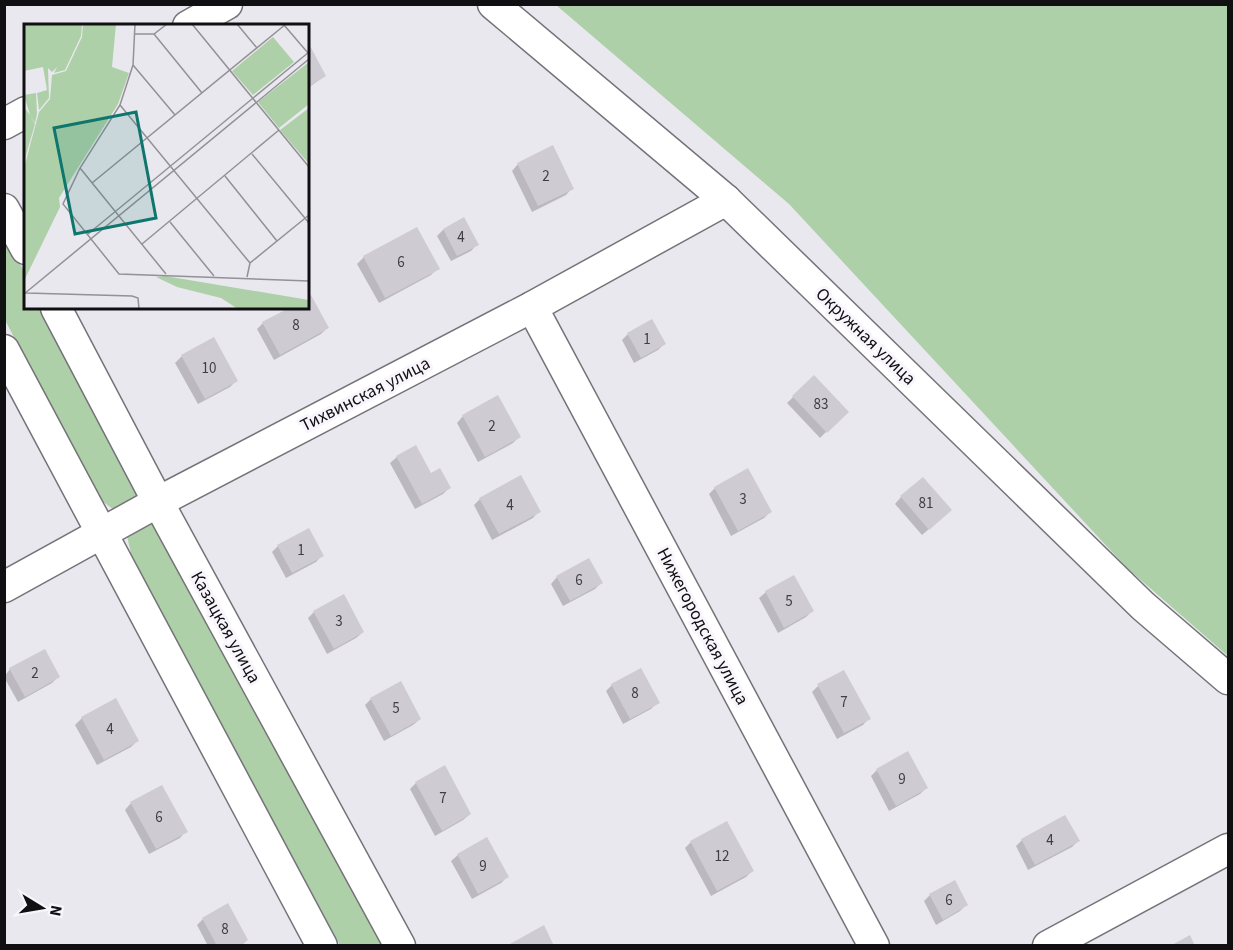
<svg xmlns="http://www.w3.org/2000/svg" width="1233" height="950" font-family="'Source Sans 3',sans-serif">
<rect width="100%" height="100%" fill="#eae8ef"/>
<!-- green -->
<g fill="#aed0a8">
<path d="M556 5H1228V656L1127 568 789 204Z"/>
<path d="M4 234 25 273 26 308H44L138 491V500L114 510 97 497 5 320Z"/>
<path d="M143 523 151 524 161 529 389 945H340L132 558 127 536Z"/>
</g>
<!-- shadow -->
<g fill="#0003">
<path d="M308 45 325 76 308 88Z"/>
<path d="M518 164 572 188 566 195 532 212 512 171Z"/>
<path d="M463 219 477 244 471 251 451 261 437 236 443 230Z"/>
<path d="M416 229 438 268 431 275 379 303 357 264 364 257Z"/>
<path d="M311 297 327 328 321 334 274 360 257 329 263 323 292 308H308V299Z"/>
<path d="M628 334 664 344 658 350 634 363 622 340Z"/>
<path d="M213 339 236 381 230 387 198 404 175 363 182 356Z"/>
<path d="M814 377 847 411 820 438 787 403Z"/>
<path d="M463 416 519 437 513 443 478 462 457 423Z"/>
<path d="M397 457 431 475 449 488 443 494 415 509 390 463Z"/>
<path d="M715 488 770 512 764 518 731 536 709 494Z"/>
<path d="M901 497 944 516 922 535 895 504Z"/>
<path d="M480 499 539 511 533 518 492 540 474 505Z"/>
<path d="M278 546 322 555 316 562 286 578 272 552Z"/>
<path d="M557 577 601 583 595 589 563 606 551 584Z"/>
<path d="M794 577 812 611 806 617 778 633 759 598 766 592Z"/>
<path d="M314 612 363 632 356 638 327 654 308 618Z"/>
<path d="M10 669 58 677 52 683 18 702 4 677Z"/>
<path d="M612 685 658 702 651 709 623 724 606 691Z"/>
<path d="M818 686 869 718 863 725 837 739 812 692Z"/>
<path d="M371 699 420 719 413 725 384 741 365 705Z"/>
<path d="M116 700 137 741 131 747 97 765 75 725 82 718Z"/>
<path d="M877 770 926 788 920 794 889 811 871 776Z"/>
<path d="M416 783 470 814 463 820 435 836 410 789Z"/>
<path d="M131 803 186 831 180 838 149 854 125 810Z"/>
<path d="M1022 840 1078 841 1072 847 1028 870 1016 846Z"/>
<path d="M691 842 752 871 746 877 711 896 685 848Z"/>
<path d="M458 855 507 877 501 883 472 899 451 861Z"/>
<path d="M930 895 966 905 960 911 936 925 924 901Z"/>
<path d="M203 919 247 940 241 946H208L197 925Z"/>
</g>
<!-- building -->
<g fill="#cecbd2">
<path d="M308 42 326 76 308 87Z"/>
<path d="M553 145 574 189 538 206 517 163Z"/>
<path d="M464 217 479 245 457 256 443 229Z"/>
<path d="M417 227 440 269 385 298 363 256Z"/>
<path d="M311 295 329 328 280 355 262 322 289 308H308V297Z"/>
<path d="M652 319 666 344 641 358 627 333Z"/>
<path d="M214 337 238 381 205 399 181 355Z"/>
<path d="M814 375 849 412 827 433 792 396Z"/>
<path d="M498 395 521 437 485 457 462 415Z"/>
<path d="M416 445 431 473 440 468 451 488 422 504 396 456Z"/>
<path d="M748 468 772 512 738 531 714 487Z"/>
<path d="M521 475 541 512 499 534 479 498Z"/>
<path d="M923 477 952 510 929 530 900 496Z"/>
<path d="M309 528 324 556 292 573 277 545Z"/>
<path d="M589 558 603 583 570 601 556 576Z"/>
<path d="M794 575 814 611 784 628 765 591Z"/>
<path d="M344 594 364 632 334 649 313 611Z"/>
<path d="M45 649 60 677 25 697 9 668Z"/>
<path d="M641 668 660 703 630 719 611 684Z"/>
<path d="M844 670 871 719 844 733 817 684Z"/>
<path d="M401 681 421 719 391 736 370 698Z"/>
<path d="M116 698 139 741 104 760 81 717Z"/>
<path d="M908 751 928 788 896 806 876 769Z"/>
<path d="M445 765 471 814 442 831 415 782Z"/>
<path d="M162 785 188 832 156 849 130 802Z"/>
<path d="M1065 815 1080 841 1035 865 1021 839Z"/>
<path d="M727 821 754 871 717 891 690 841Z"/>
<path d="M487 837 509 877 478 894 457 854Z"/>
<path d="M955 880 968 905 943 920 929 894Z"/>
<path d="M228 903 248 940 239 946H217L202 918Z"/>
<path d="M544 925 554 946H506Z"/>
<path d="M1190 935 1195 946H1170Z"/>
</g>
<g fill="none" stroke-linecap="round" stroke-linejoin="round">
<!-- minor casing -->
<g stroke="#757379" stroke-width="33">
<g id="minor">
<path d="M493 4 726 200 1143 606 1228 679"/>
<path d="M188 26 227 4"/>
<path d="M4 124 26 112"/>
<path d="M4 209 26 249"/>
<path d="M532 307 874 946"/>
<path d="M56 308 158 502 400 946"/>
<path d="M4 350 322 946"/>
<path d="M4 587 158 502 532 307 726 200"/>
<path d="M1048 946 1228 849"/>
</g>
</g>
<!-- minor -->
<use href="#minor" stroke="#fff" stroke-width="30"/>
</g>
<g text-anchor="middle" stroke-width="6" stroke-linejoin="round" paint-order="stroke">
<!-- number labels -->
<g font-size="15" fill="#403e41">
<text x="546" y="181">2</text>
<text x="461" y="242">4</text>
<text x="401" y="267">6</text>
<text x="296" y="330">8</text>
<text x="647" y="344">1</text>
<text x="209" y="373">10</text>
<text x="821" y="409">83</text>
<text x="492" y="431">2</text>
<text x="743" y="504">3</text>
<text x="926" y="508">81</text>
<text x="510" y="510">4</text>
<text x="301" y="555">1</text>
<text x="579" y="585">6</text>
<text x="789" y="606">5</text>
<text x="339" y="626">3</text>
<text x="35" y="678">2</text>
<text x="635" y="698">8</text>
<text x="844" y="707">7</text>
<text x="396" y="713">5</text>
<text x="110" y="734">4</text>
<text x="902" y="784">9</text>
<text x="443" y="803">7</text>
<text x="159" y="822">6</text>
<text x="1050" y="845">4</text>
<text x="722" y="861">12</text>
<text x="483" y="871">9</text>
<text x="949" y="905">6</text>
<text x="225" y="934">8</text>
</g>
<!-- street labels -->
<g font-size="18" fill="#100f11" stroke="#f8f5fc">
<text transform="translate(866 336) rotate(44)" y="6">Окружная улица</text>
<text transform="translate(365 394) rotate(-27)" y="6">Тихвинская улица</text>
<text transform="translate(703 626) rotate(62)" y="6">Нижегородская улица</text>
<text transform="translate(226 627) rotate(61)" y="6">Казацкая улица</text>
</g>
</g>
<!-- overview -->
<g transform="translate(24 24)">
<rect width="285" height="285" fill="#eae8ef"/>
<path d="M0 0H58L57 12 41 46 30 49 33 43 28 48 24 44 25 74 15 86 13 69 23 66 19 43 0 47ZM59 0H92L88 43 105 49 94 80 35 174 36 183 0 257V144L15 88 26 75 28 51 42 47 58 13ZM249 13 270 38 229 71 208 47ZM285 38V80L255 104 234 78ZM12 69 13 90 11 99 6 92 11 100 0 138V83L6 91 0 71ZM285 84V140L256 106ZM141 252 285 276V285H214L197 274 153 263 132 253Z" fill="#aed0a8"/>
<path fill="none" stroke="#939196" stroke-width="1.5" d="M111 0 109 41 96 81 56 144 39 180 95 250 285 257M168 0 285 143M213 0 233 24M260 1 284 29M111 10H130L143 0M130 10 178 69M109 41 151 91M96 81 226 239M228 130 285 199M56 144 142 250M201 152 253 217M68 159 262 0M146 198 190 252M64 210 285 28M118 220 255 106M223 253 226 239 285 191M2 269 108 272 114 274 115 285M0 270 285 35"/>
<path fill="#0f766e" fill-opacity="0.15" stroke="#0f766e" stroke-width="3" d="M112 88 132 194 51 210 30 104Z"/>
<rect width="285" height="285" fill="none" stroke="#100f11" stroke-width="3"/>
</g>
<!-- border -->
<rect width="1233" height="950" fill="none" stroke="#100f11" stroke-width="12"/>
<!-- north arrow -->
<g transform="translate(42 908) rotate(101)" stroke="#f8f5fc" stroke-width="4.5" paint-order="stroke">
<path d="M0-4.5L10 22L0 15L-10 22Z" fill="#100f11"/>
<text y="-9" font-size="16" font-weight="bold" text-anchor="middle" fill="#100f11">N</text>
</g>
</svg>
